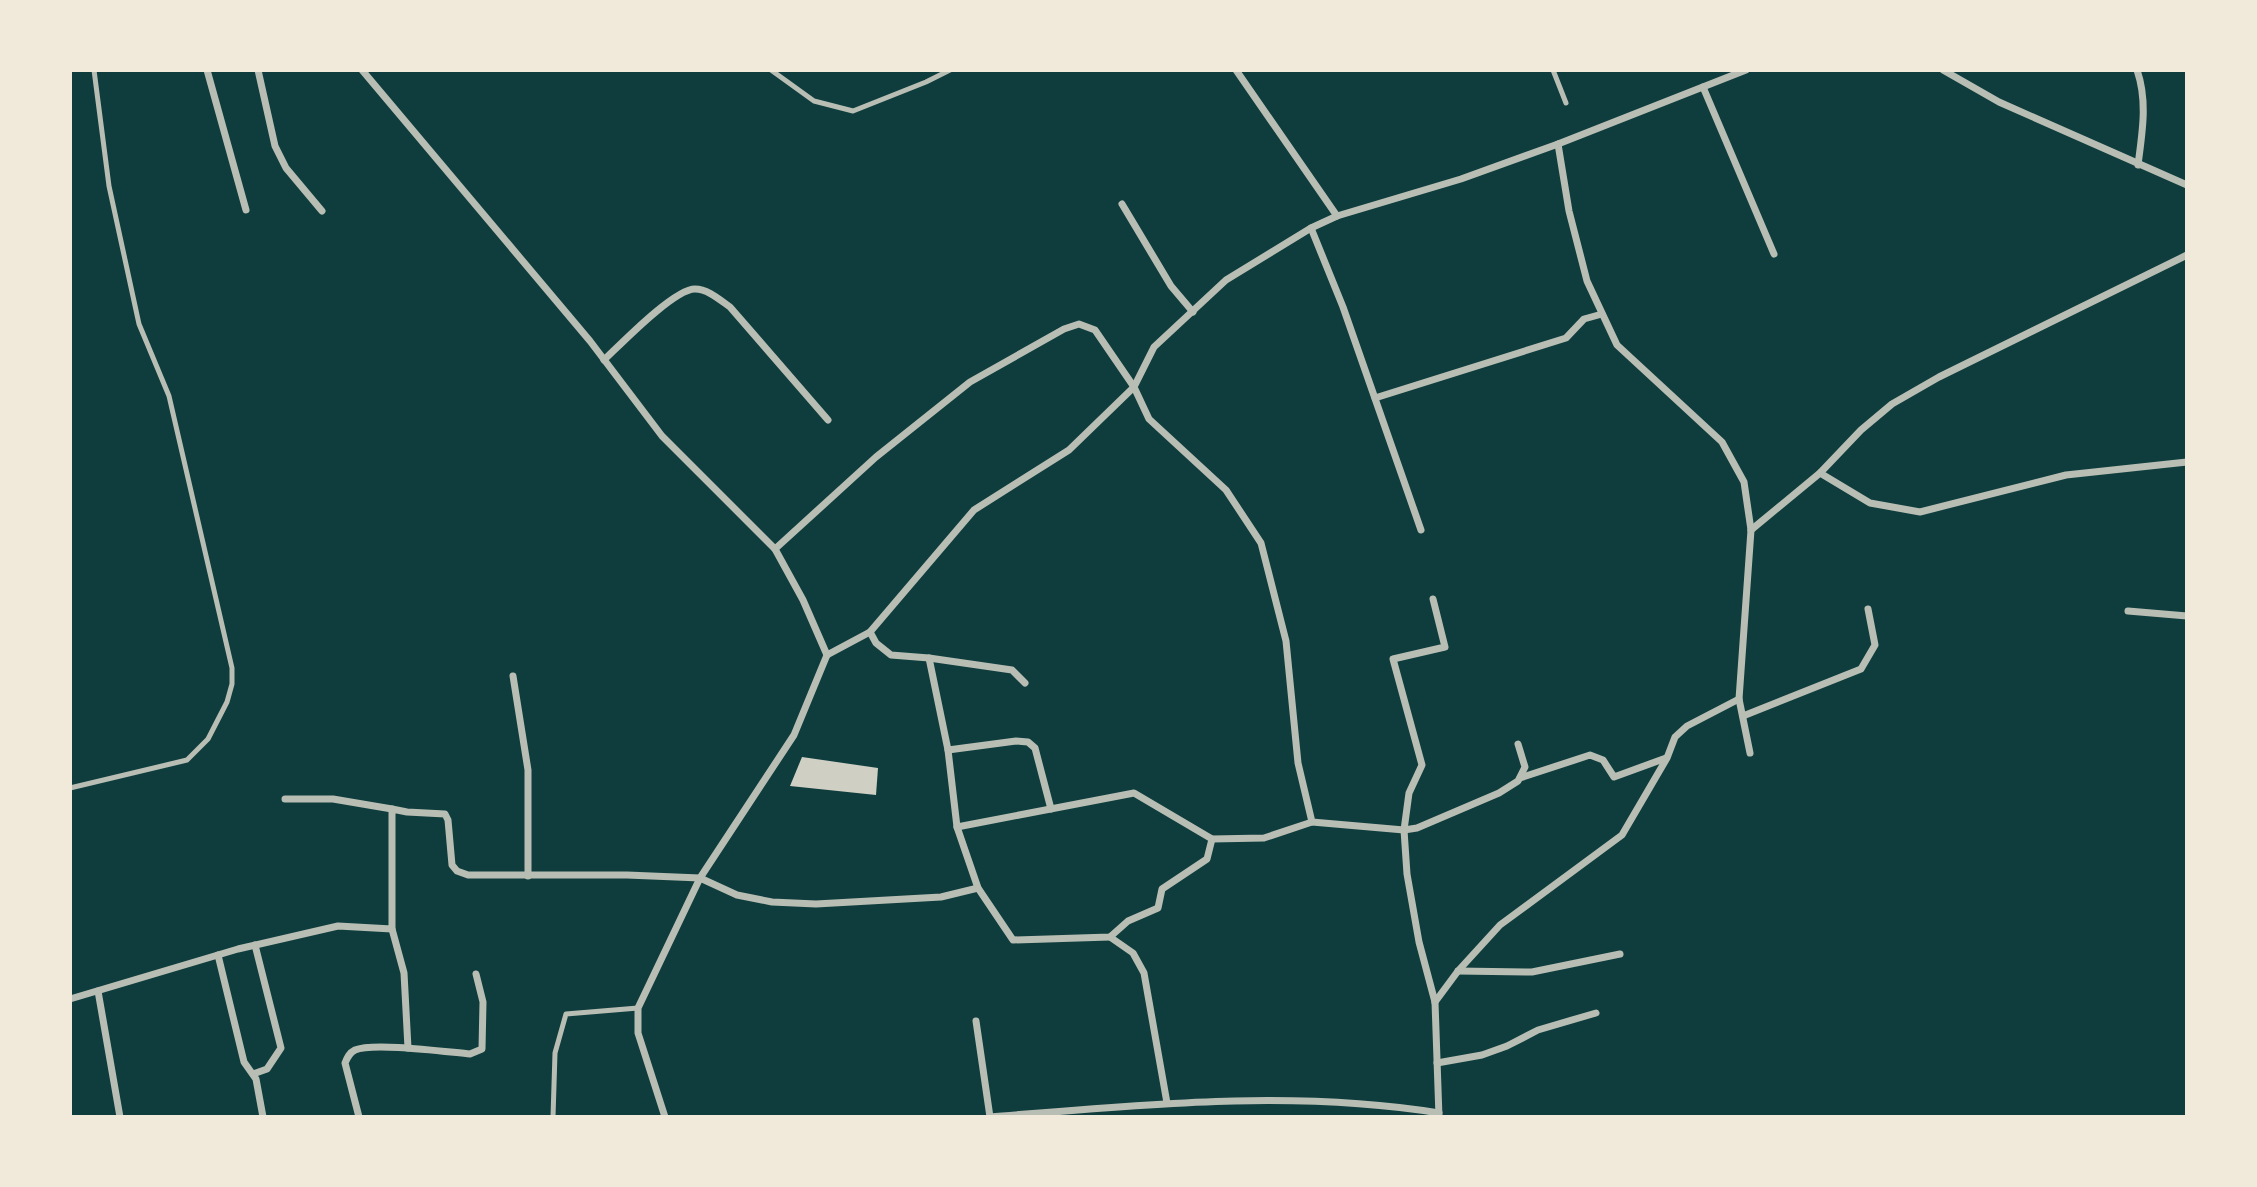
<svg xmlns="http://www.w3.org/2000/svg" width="2257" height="1187" font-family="'Golos Text',sans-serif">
<rect width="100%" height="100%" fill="#0f3d3e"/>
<!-- building -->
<path fill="#cfcfc3" d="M802 757 878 768 876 795 790 786Z"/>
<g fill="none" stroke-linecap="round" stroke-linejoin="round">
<!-- service -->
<g stroke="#b8beb3" stroke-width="5">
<path d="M771 70 814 101 853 111 926 82 950 70"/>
<path d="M1553 70 1566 103"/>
<path d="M70 788 187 760 208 739 227 702 232 684V668L169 396 139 324 109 186 94 70"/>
<path d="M553 1117 555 1053 566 1014 638 1008"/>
</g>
<!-- minor -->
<g stroke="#b8beb3" stroke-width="7">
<path d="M207 70 246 210"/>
<path d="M258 70 275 146 286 168 322 211"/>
<path d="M362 70 590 341 662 436 775 549 803 600 827 655"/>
<path d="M1236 70 1337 216"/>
<path d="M1943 70 1999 102 2187 185"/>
<path d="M2137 70C2148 102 2142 133 2138 165"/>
<path d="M1703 87 1774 254"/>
<path d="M1558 144 1569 211 1587 281 1617 345 1722 442 1744 482 1751 530 1739 699 1750 753"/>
<path d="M1122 204 1171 286 1193 312"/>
<path d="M1311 228 1343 307 1421 530"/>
<path d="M604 360C621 344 674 289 695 289 708 289 720 300 730 307L828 420"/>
<path d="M1375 398 1566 338 1584 319 1602 314"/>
<path d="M1820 473 1870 503 1920 512 2066 475 2187 462"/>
<path d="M1751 530 1820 473 1861 430 1892 404 1939 377 2187 255"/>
<path d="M775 549 876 457 970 382 1064 329 1079 324 1095 330 1134 387 1149 419 1226 490 1261 543 1286 641 1298 763 1312 822 1404 830 1417 828 1499 793 1518 781 1525 767 1518 744"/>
<path d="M1433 599 1445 647 1393 659 1422 765 1409 793 1404 830 1407 874 1419 942 1435 1002 1439 1117"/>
<path d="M2128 611 2187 616"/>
<path d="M870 632 876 643 891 655 929 658 1012 670 1025 683"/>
<path d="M929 658 948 750 957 827 978 888 1013 940 1110 937 1128 921 1158 908 1162 889 1207 859 1212 839"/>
<path d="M513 676 528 770V876"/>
<path d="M1743 716 1861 669 1875 645 1868 609"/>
<path d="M948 750 1016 741 1028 742 1035 748 1051 809"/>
<path d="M1520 778 1590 755 1603 760 1614 777 1666 758"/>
<path d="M285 799H333L392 809"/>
<path d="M957 827 1134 793 1212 839 1264 838 1312 822"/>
<path d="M392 929 404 973 408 1048"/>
<path d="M1110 937 1133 953 1144 973 1167 1103"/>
<path d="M218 955 244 1062 256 1079 263 1117"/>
<path d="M1458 971 1532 972 1620 954"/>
<path d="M98 991 120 1117"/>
<path d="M70 999 238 949 338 926 392 929V809L407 812 445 814 448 820 452 865 457 871 468 875H627L700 878 737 895 772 902 816 904 941 897 978 888"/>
<path d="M1435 1002 1458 971 1500 925 1622 835 1667 758 1675 737 1687 726 1739 699"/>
<path d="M976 1021 990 1117C1139 1105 1290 1089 1439 1113"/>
<path d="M1437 1063 1482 1055 1507 1046 1538 1030 1596 1013"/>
<path d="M253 1074 267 1069 281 1048 255 945"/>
<path d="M359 1117 345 1063C347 1058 349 1053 355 1050 373 1042 447 1052 470 1054L482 1049 483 1002 476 974"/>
<path d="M665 1117 638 1033V1008L700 878 794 735 827 655 870 632 974 510 1069 450 1134 387 1154 347 1226 280 1311 228 1337 216 1461 179 1558 144 1746 70"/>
</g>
</g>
<!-- border -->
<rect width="2257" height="1187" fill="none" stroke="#f1e9da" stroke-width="144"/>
</svg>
